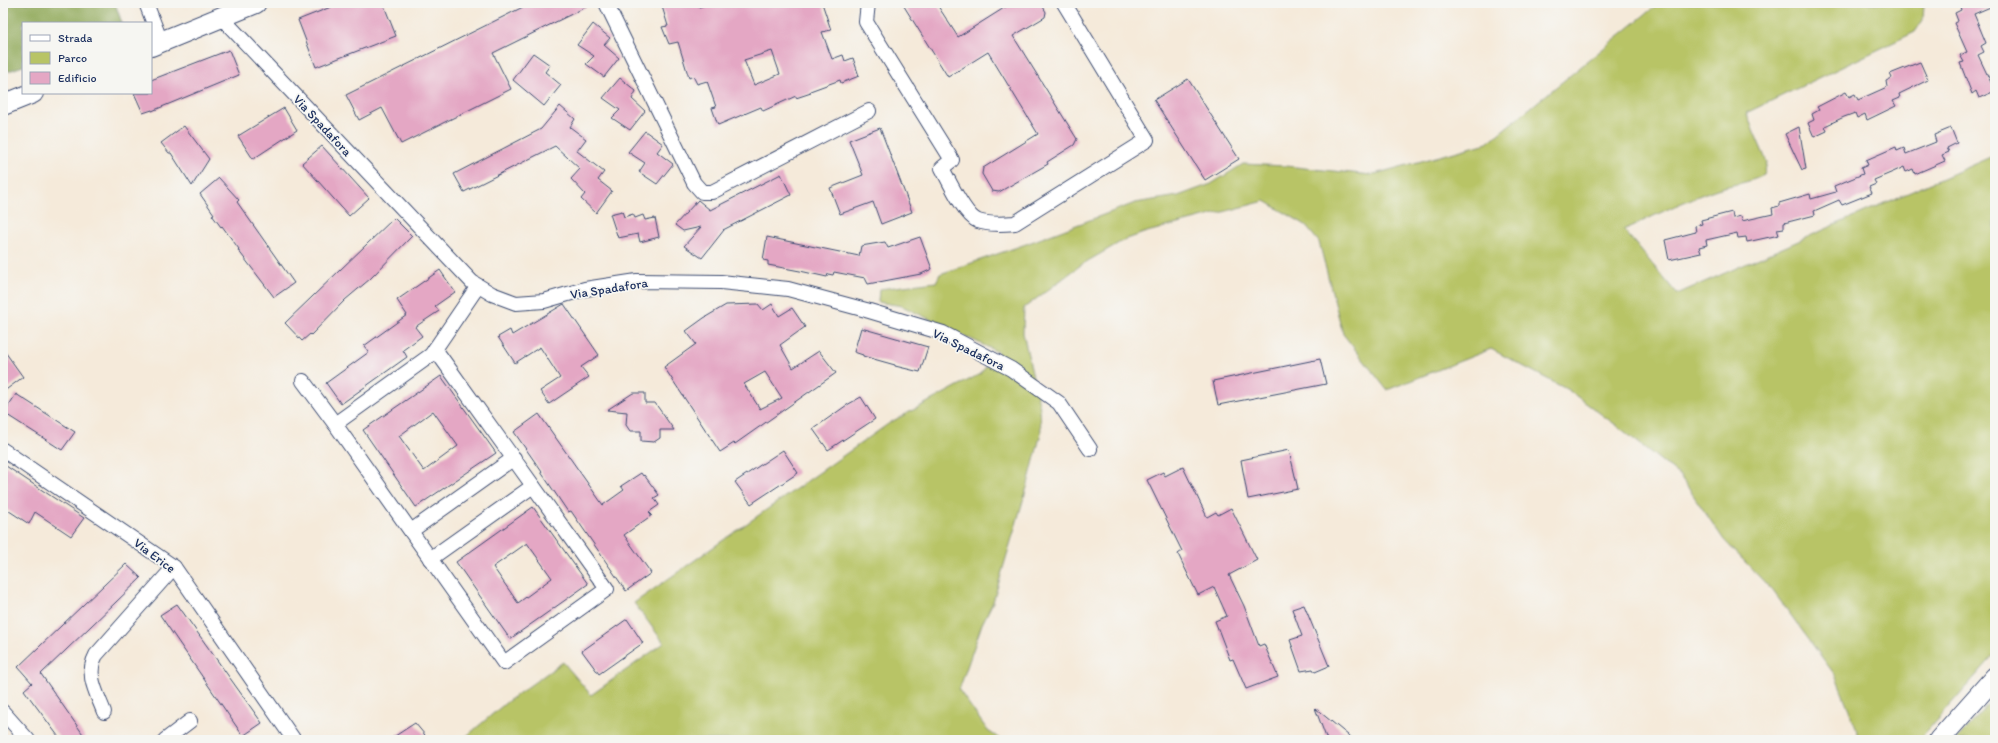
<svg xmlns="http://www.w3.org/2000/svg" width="1998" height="743" font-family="Itim,sans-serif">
<rect width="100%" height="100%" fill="#f6f6f2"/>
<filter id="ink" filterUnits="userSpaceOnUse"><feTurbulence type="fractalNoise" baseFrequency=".025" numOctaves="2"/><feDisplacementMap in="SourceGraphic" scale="8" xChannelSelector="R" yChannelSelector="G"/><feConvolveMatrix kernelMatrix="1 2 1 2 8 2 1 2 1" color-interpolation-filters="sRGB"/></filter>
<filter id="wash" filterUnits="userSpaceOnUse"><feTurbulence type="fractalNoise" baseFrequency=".012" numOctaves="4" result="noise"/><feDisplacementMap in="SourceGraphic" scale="16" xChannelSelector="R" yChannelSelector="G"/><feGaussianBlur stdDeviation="0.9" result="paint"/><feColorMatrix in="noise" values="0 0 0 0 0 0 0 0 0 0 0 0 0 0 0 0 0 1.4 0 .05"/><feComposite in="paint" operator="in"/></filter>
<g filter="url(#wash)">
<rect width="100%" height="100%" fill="#f5eada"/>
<!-- green -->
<g fill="#b8c466" stroke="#6a7a62">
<path d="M1659 3H1923L1924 5 1923 20 1915 32 1746 113 1767 162 1764 175C1749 183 1733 184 1717 189 1685 200 1654 216 1624 230L1677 294 1995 155V654L1919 740H1858L1856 727 1835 675 1773 591 1724 540 1680 476 1620 428 1568 390 1491 349 1387 390 1343 334 1319 242 1304 224 1265 201 1147 232 1124 240 1081 265 1024 308 1023 333 1040 408 1041 433 1028 484 993 602 982 624 959 690 988 731 1002 740H462L508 701 563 662 591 695 664 643 634 603 891 422 980 374 998 352 902 306 878 302 879 289 936 282 940 274 1026 244 1135 203 1178 196 1211 184 1243 164 1286 166 1371 175 1487 143Z"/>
<path d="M1995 696V740H1956Z"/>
</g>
<!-- forest -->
<path fill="#92aa5b" stroke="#566c5c" d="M3 3H115L122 23H23V66L3 73Z"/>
<g id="blocks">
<!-- building -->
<g fill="#e4a7c4" fill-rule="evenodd">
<path d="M341 3H383L396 36 316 67 298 20Z"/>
<path d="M531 3H594L493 53 511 89 401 144 382 108 359 120 346 95Z"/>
<path d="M661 3H699V7L712 3H822L831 30 822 32 832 59 843 55 845 61 853 58 859 76 841 83 840 80 810 91 811 93 796 98V96L763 111 761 107 718 125 712 108 716 107 707 81 697 84 693 76 689 78 678 42 669 44 662 27 668 26ZM772 51 780 74 754 85 744 60Z"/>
<path d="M902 3H936L958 37 1012 3H1041L1046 12 1045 17 1013 36 1077 139 1074 145 1047 162 1048 164 999 192 992 191 982 174 983 168 1038 134 988 52 948 77Z"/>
<path d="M1959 3H1995V5L1974 14 1986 43 1981 46 1984 52 1978 55 1995 91 1979 98 1976 91 1972 94 1960 63 1964 62 1960 55 1967 52 1954 23 1958 21 1955 13 1961 10Z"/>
<path d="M593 24 610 38 604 45 619 58 604 77 586 64 594 56 577 45Z"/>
<path d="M229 50 239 75 152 111V110L143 113 134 93H151V80Z"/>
<path d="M533 53 550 65 545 72 561 85 544 106 513 80Z"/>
<path d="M1920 62 1928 80 1899 94 1900 98 1893 101 1896 106 1867 120 1865 114 1857 118 1855 113 1844 117 1825 126 1827 131 1814 137 1808 123 1814 120 1812 114 1819 110 1817 107 1846 92 1849 97 1855 94 1858 100 1887 87 1886 81 1892 78 1890 74Z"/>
<path d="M620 78 636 91 632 99 645 111 630 130 612 118 620 110 603 98Z"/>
<path d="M1188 79 1239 159 1205 180 1154 100Z"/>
<path d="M560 106 575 119 570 127 586 139 577 151 604 172 598 180 612 191 596 213 581 199 585 194 571 179 580 169 555 146 464 192 454 174 541 129Z"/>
<path d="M284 108 297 130 253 159 238 136Z"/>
<path d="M184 126 209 159 192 186 171 153H169L161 143Z"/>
<path d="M1799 127 1806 169 1802 170 1785 134Z"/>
<path d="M880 128 912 212 881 224 873 202 840 214 830 188 863 175 849 140Z"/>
<path d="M1951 128 1957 143 1947 148 1949 152 1942 155 1945 161 1915 174 1913 169 1906 172 1904 167 1893 172 1874 180 1876 184 1869 187 1872 193 1842 205 1839 200 1814 211 1815 215 1784 223V228L1777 229 1779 235 1747 242 1746 237 1738 238 1737 233 1706 240 1707 245 1699 247 1701 253 1669 260 1665 240 1696 232 1695 226 1702 224 1701 220 1732 212 1733 218 1741 216 1742 221 1773 214 1772 208 1779 206V203L1810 194 1811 199 1836 192 1834 186 1863 174 1861 168 1868 165 1866 160 1896 147 1897 151 1904 148 1906 154 1936 142 1934 135Z"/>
<path d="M645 131 663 144 657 152 673 164 657 184 639 172 645 163 628 152Z"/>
<path d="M322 146 369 198 349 216 302 163Z"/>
<path d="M781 174 791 195 723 230H724L702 258 684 246 701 227 683 231 675 225 698 200 710 210Z"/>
<path d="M219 178 239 200 237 202 294 283 274 297 238 250 239 249 222 226 221 227 212 215 214 214 200 194Z"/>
<path d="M622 211 624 217 633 214 635 218 643 215 645 220 655 218 659 237 640 242 638 234 618 238 610 214Z"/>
<path d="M394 218 412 236 370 279 345 300 311 335 310 334 302 341 285 323Z"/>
<path d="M767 237 859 256 861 246 885 242 888 248 920 237 932 269 921 274 868 284 865 278 834 272 833 275 828 274 827 277 800 271 768 265V261L763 260Z"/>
<path d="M440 270 455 292 435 306 439 311 415 327 422 336 403 350 407 357 341 404 326 383 369 352 364 346 407 315 397 300Z"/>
<path d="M564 304 599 355 581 367 589 377 549 404 540 391 560 378 540 347 515 363 498 337 510 330 512 335Z"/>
<path d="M758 304 763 310 772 304 779 316 792 308 805 327 780 345 793 368 819 351 836 373 735 444 734 443 720 452 664 367 696 344 686 331 704 318 726 305ZM765 372 782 398 760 409 744 384Z"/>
<path d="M861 328 928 347 920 372 895 366V365L863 356V355L854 352Z"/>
<path d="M3 349 23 377 3 392Z"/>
<path d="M1320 359 1326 384 1218 405 1213 381Z"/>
<path d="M441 376 496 453 416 507 363 430ZM433 411 458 446 424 471 399 436Z"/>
<path d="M633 393H645V403H655L674 430H660V438L654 442 641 441V431H630L626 425 627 412 607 410Z"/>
<path d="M16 394 75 432 62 450 4 413Z"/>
<path d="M861 397 875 419 828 450 813 429 847 405Z"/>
<path d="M539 414 603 505 624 490 621 486 641 473 643 476 644 475 659 495 654 498 659 505 649 512 652 515 624 535 651 573 626 591 571 511 568 512 541 472H542L514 432Z"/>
<path d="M783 450 798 473 751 504 735 482Z"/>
<path d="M1289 450 1298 489 1248 499 1241 460Z"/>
<path d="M3 464 84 518 71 536 35 512 29 524 3 507Z"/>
<path d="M1183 467 1207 517 1216 512 1218 515 1231 508 1257 560 1229 575 1244 606 1259 646 1264 644 1278 677 1246 689 1233 659 1230 660 1215 621 1227 616 1214 587 1198 595 1178 554 1182 551 1147 480 1163 472 1165 476Z"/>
<path d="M533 507 588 584 510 639 456 562ZM527 543 552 578 518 603 493 567Z"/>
<path d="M126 564 141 578 41 674 87 740H61L24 690 32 683 18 667Z"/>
<path d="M177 604 262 723 243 736 160 615Z"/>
<path d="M1304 605 1329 666 1315 672 1313 669 1301 671 1290 640 1302 636 1292 609Z"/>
<path d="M627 619 643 643 599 674 582 651Z"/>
<path d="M1315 708 1354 740H1327Z"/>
<path d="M415 723 425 735 418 740H389Z"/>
</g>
</g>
</g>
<g filter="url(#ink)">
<use href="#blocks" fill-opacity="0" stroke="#3c4b71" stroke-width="1"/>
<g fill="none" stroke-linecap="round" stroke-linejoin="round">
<!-- minor casing -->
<g stroke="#3c4b71" stroke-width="16">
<g id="minor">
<path d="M146 3 161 42"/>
<path d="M606 3 694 183 702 192H712L869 111"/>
<path d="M868 3 866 22 952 160 942 168C949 181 965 216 978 221 990 225 1003 224 1015 223L1147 140 1064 3"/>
<path d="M221 17 472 282 492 294 516 303 544 301 585 289 637 281 721 282 788 289 866 310 943 333 1011 369 1059 403 1090 449"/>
<path d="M303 381 335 424 431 355 478 286"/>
<path d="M335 424 504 663 607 589 435 349"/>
<path d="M3 450 174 567 294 740"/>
<path d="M411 531 514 458"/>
<path d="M430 559 533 486"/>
<path d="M3 712 28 740"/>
<path d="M104 712C97 693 85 675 96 655L174 567"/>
<path d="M165 740 190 721"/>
</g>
</g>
<!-- secondary casing -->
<g stroke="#3c4b71" stroke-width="22">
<g id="secondary">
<path d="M151 46 256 3"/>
<path d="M3 105 33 93"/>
<path d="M1939 740 1995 677"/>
</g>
</g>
<!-- minor -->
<use href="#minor" stroke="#fff" stroke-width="14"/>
<!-- secondary -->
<use href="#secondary" stroke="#fff" stroke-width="20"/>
</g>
</g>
<g text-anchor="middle" stroke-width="3.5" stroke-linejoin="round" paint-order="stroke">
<!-- street labels -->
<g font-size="13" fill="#1b2f5e" stroke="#f6f6f2">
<text transform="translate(323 125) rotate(47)" y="5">Via Spadafora</text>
<text transform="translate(609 288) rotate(-9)" y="5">Via Spadafora</text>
<text transform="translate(969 349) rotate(26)" y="5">Via Spadafora</text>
<text transform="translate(155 555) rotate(37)" y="5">Via Erice</text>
</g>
</g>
<!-- margin -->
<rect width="1998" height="743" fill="none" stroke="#f6f6f2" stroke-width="16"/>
<!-- legend -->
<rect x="22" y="22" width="130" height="72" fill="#f6f6f2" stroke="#9ea6b7"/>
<rect x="30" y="35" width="20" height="6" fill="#ffffff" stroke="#9ea6b7"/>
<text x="58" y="42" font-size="12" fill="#1b2f5e">Strada</text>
<rect x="30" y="52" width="20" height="12" fill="#b8c466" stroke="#9ea6b7"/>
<text x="58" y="62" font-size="12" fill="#1b2f5e">Parco</text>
<rect x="30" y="72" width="20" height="12" fill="#e4a7c4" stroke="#9ea6b7"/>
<text x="58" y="82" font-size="12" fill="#1b2f5e">Edificio</text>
</svg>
